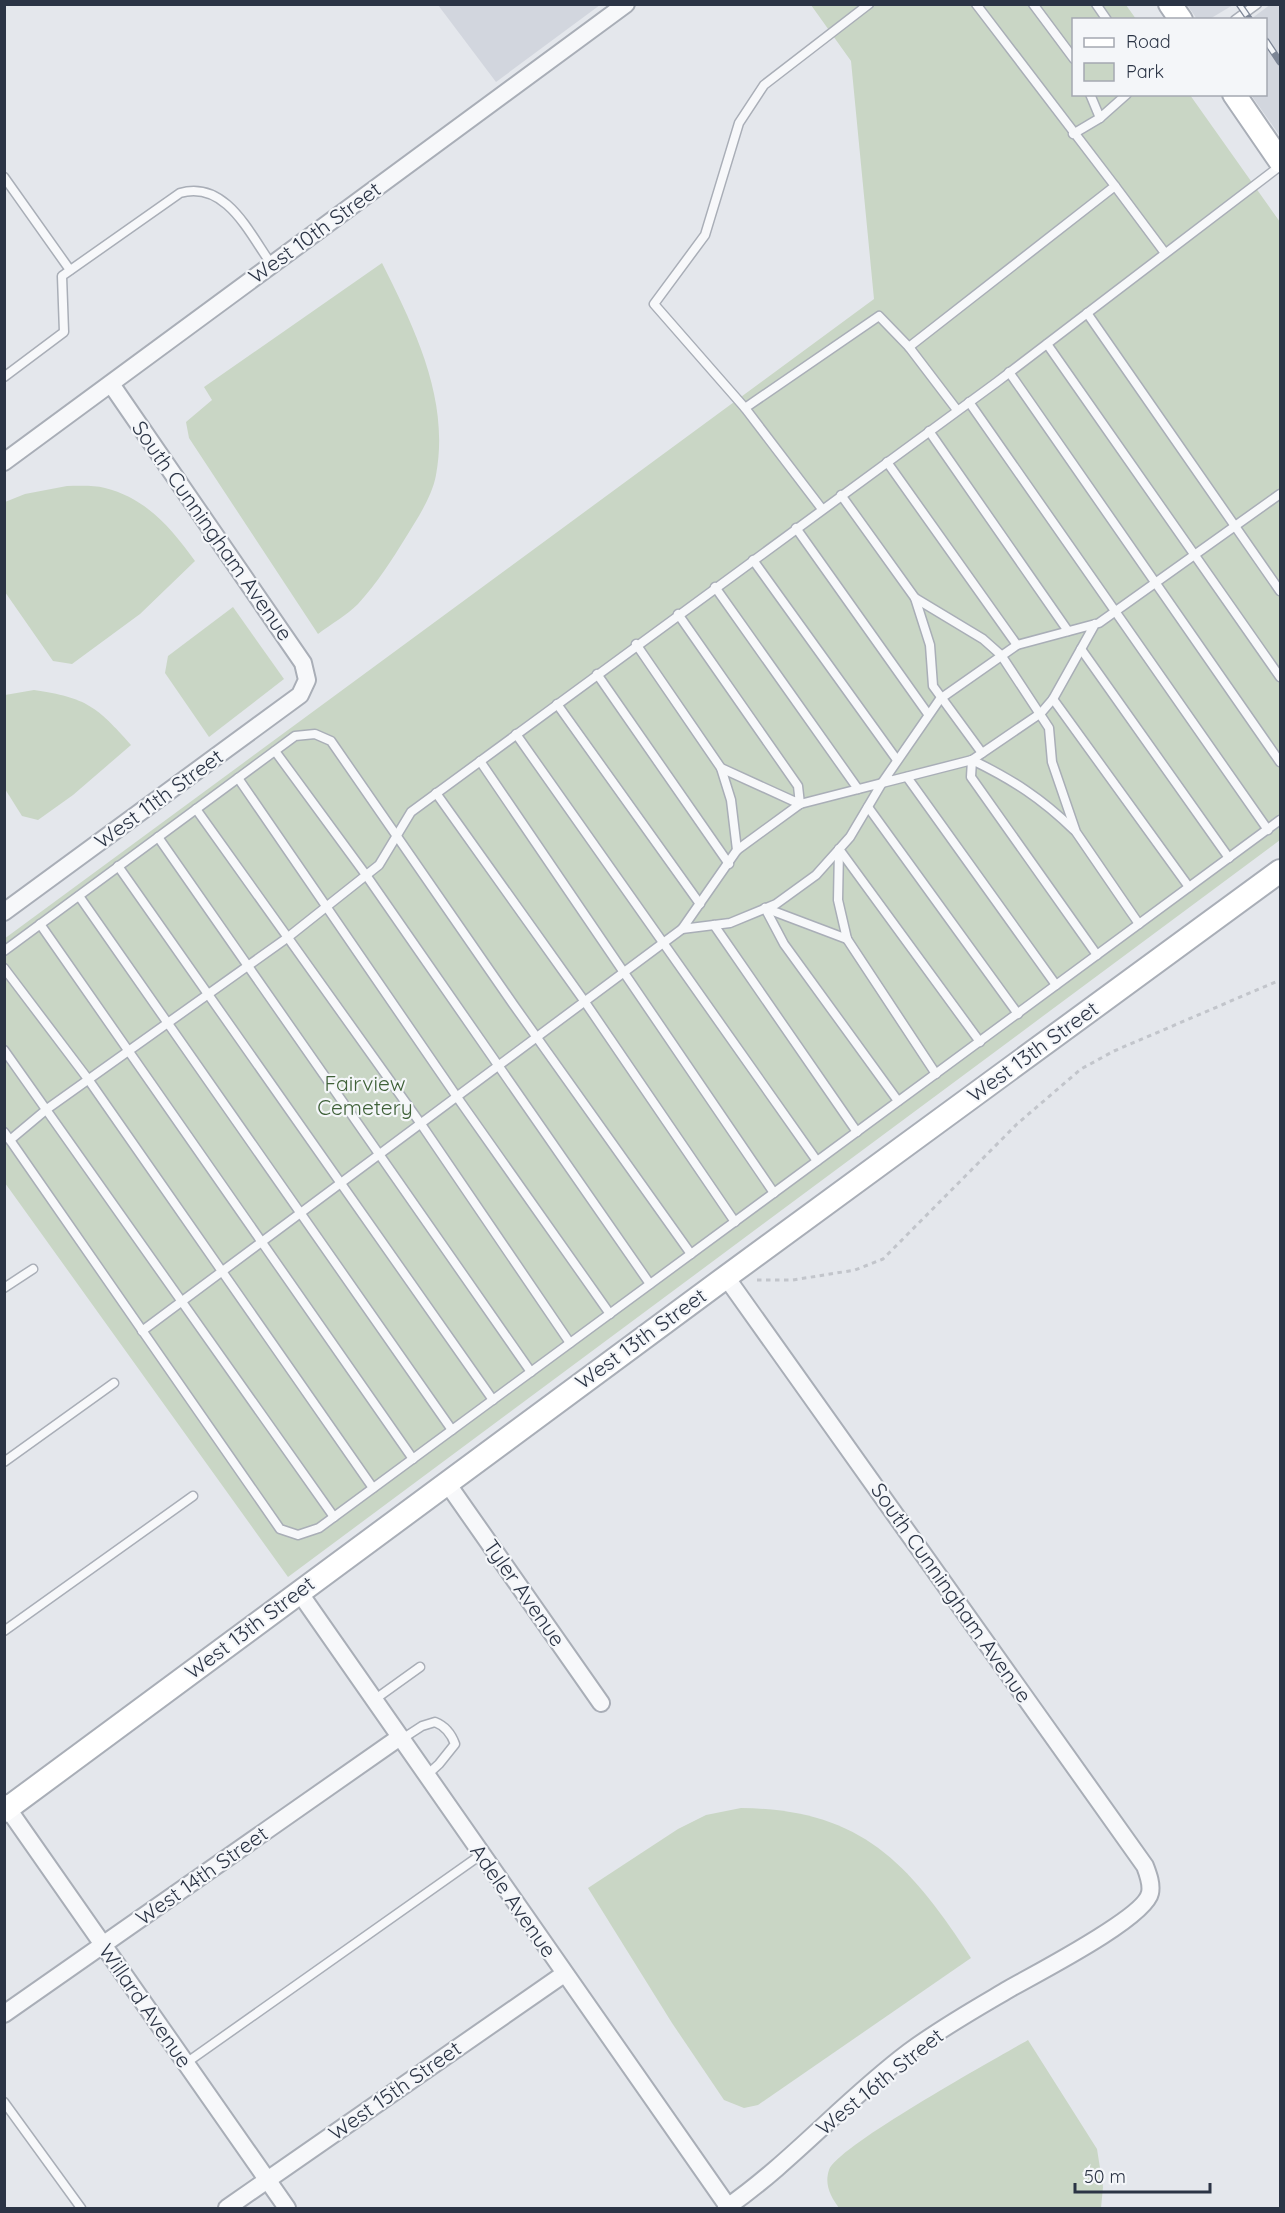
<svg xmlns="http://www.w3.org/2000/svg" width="1285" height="2213" font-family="Quicksand,sans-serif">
<rect width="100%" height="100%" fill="#e4e7ec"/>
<!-- built -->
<g fill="#d2d6de">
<path d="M1271 4 1280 5V136L1251 95 1266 94V20L1251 19Z"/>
<path d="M438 5H600L496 82Z"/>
<path d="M1187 5H1233L1208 20 1197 19Z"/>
</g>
<!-- green -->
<g fill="#c9d6c5">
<path d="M811 5H1126L1136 19 1074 20V94L1190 95 1280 222V840L288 1577 5 1183 4 939 874 299 851 61Z"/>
<path d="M382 263C415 329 450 400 436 475 432 497 417 519 406 537 392 560 377 583 358 604 347 615 331 624 318 634L189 438 186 422 212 400 204 387Z"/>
<path d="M67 486C79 486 93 485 105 488 146 498 172 529 195 561L140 614 72 664 53 661 5 592V502L25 494Z"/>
<path d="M233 607 284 679 209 737 165 673 168 656Z"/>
<path d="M34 690C87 698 96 706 131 745L73 795 38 820 22 816 5 789V695Z"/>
<path d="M741 1808C861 1809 909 1863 971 1958L758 2105 744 2108 724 2100 672 2023 588 1888 678 1829 706 1815Z"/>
<path d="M1028 2040 1097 2149 1103 2187 1101 2208H839C831 2197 824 2185 829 2170 837 2146 997 2058 1028 2040Z"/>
</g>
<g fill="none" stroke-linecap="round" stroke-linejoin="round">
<!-- lane casing -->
<g stroke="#a9aeb7" stroke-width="11">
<g id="lane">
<path d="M1033 4 1074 59"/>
<path d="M1096 4 1107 20"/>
<path d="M1235 20 1257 4"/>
<path d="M1090 94 1100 118 1127 94"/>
<path d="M1073 134 1100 118"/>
<path d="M1280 166 997 382 411 812 379 865 287 938 47 1109 10 1140 280 1529 298 1535 319 1528 1280 820"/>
<path d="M4 177 70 270"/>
<path d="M1115 186 1165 253"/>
<path d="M1087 313 1280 591"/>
<path d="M1047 344 1280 677"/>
<path d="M909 347 1115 186 976 4"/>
<path d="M1009 372 1280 762"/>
<path d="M4 377 64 332 62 276 180 193C226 180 249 233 272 265"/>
<path d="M969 402 1268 830"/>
<path d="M745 408 654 304 705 235 739 123 764 85 869 4"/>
<path d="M929 431 1068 631"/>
<path d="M887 462 1017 645"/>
<path d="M841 495 915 598 983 639 1001 655 1049 728 1052 762 1076 832 1139 924"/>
<path d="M822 509 745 408 879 316 909 347 957 410"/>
<path d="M796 528 928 714"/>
<path d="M753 560 897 760"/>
<path d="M715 587 858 789"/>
<path d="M915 598 930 645 933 686 982 753"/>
<path d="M1095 624 1053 699 1041 713 972 760 882 783 940 699 1017 645 1099 623 1280 494"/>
<path d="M636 644 721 768 800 804 798 786 678 614"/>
<path d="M1081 649 1229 858"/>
<path d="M597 674 729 864"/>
<path d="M1053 699 1189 887"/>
<path d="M557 704 700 904"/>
<path d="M516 734 817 1161"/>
<path d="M275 751 366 875 650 1284"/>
<path d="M480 761 774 1193"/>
<path d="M721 768 731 800 737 850"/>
<path d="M907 777 1056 985"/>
<path d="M238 778 457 1097 610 1314"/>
<path d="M882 783 850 837 816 875 776 904 730 923 682 929 737 850 800 804Z"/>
<path d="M436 793 585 1002 735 1222"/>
<path d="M868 807 1018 1014"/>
<path d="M196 809 421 1124 570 1343"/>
<path d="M1074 830C1041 798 1013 780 972 760L971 777 1097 955"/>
<path d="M158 837 531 1372"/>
<path d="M839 849 838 900 847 939 936 1074"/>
<path d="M839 849 980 1042"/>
<path d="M118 866 493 1400"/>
<path d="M79 896 452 1430"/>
<path d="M765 908 784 944 898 1101"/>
<path d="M765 908 847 939"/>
<path d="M40 924 413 1459"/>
<path d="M714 925 857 1132"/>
<path d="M4 951 295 736 315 734 331 741 513 1004 691 1254"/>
<path d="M4 968 88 1079 373 1488"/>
<path d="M4 1050 334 1517"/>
<path d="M4 1132 10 1140"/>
<path d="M4 1288 33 1269"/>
<path d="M142 1331 682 929"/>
<path d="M4 1462 114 1383"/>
<path d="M4 1631 193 1496"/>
<path d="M374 1700 420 1667"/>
<path d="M402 1739 422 1726 435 1722C445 1726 451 1733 455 1744L439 1764 427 1775"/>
<path d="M186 2063 482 1854"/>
<path d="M4 2102 81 2208"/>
</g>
</g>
<!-- street casing -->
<g stroke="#a9aeb7" stroke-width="20">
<g id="street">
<path d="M4 462 626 4"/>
<path d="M4 912 300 695 307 680 303 663 111 384"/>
<path d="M726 1277 1145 1866C1148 1874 1152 1884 1150 1893 1145 1918 1035 1974 1009 1989 975 2009 941 2028 909 2052 845 2100 792 2162 726 2208"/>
<path d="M447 1483 601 1703"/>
<path d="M299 1592 729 2208"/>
<path d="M4 1803 287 2208"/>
<path d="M4 2014 400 1737"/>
<path d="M227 2208 564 1974"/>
</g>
</g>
<!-- secondary casing -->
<g stroke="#a9aeb7" stroke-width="26">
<g id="secondary">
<path d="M1170 4 1181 20"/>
<path d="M1234 94 1280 161"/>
<path d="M4 1811 726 1277 1280 871"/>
</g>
</g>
<!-- path -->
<path stroke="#c2c5cb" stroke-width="3" stroke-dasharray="4.5 4.5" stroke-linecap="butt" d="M757 1280H793L855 1270 883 1259 1017 1124 1081 1069 1114 1051 1280 980"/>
<!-- lane -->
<use href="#lane" stroke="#f7f8fa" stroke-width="8"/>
<!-- street -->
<use href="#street" stroke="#f7f8fa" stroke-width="16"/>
<!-- secondary -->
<use href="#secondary" stroke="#fff" stroke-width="22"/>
<!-- rail casing -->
<g stroke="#7d8696" stroke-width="7">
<g id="rail">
<path d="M1239 4 1250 20"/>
<path d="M1266 41 1280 62"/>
</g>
</g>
<!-- rail -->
<use href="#rail" stroke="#f4f6f9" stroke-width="4.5" stroke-dasharray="14" stroke-linecap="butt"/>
</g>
<g text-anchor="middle" stroke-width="4.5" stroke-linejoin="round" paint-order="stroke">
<!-- street labels -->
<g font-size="21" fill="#2b3445" stroke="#f4f6f9">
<text transform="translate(315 233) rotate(-36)" y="7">West 10th Street</text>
<text transform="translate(212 531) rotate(55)" y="7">South Cunningham Avenue</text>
<text transform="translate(159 799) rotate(-36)" y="7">West 11th Street</text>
<text transform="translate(1033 1052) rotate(-36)" y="7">West 13th Street</text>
<text transform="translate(641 1339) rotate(-36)" y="7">West 13th Street</text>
<text transform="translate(524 1593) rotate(55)" y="7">Tyler Avenue</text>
<text transform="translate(951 1593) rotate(55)" y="7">South Cunningham Avenue</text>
<text transform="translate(250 1628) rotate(-37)" y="7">West 13th Street</text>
<text transform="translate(202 1876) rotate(-35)" y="7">West 14th Street</text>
<text transform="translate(513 1901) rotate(55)" y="7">Adele Avenue</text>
<text transform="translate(145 2006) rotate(55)" y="7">Willard Avenue</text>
<text transform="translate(880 2082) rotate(-39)" y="7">West 16th Street</text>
<text transform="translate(395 2091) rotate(-35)" y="7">West 15th Street</text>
</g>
<!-- park labels -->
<g font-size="21" fill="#3f6138" stroke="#f4f6f9">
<text x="365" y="1091">Fairview<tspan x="365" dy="24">Cemetery</tspan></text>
</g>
</g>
<!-- border -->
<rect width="1285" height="2213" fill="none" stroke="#2b3445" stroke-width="12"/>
<!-- legend -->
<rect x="1072" y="18" width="195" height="78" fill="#f4f6f9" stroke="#a4a8b1" stroke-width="1.5"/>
<rect x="1084" y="38" width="30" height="9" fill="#ffffff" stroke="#a4a8b1" stroke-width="1.5"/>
<text x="1126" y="48" font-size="18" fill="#2b3445">Road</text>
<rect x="1084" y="63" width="30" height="18" fill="#c9d6c5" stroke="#a4a8b1" stroke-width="1.5"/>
<text x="1126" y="78" font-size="18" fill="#2b3445">Park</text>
<!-- scale -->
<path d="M1075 2183v9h135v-9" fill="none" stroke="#2b3445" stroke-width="3"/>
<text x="1084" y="2183" font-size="18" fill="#2b3445" stroke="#f4f6f9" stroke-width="4.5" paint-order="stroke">50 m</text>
</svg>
